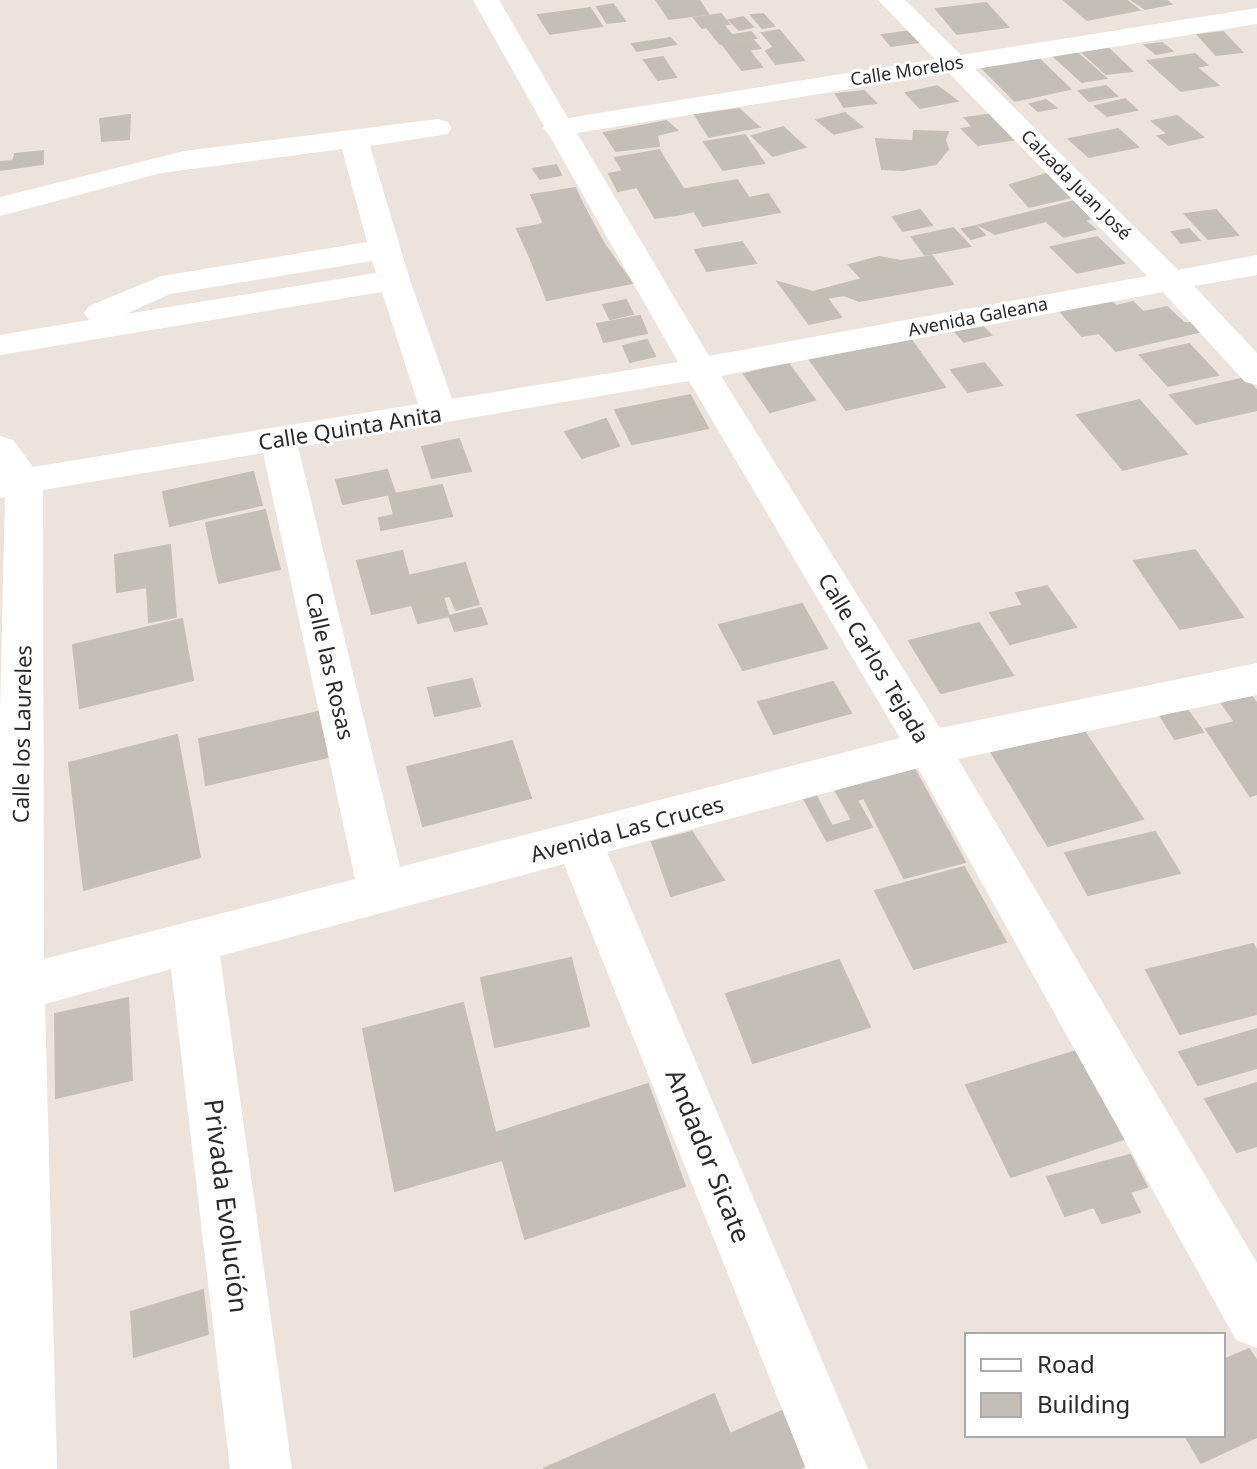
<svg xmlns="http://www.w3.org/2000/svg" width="1257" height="1469" font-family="'Noto Sans',sans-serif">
<rect width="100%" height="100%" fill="#ece3dd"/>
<!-- building -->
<g fill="#c4beb8" stroke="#c7beb6" stroke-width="2">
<path d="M656 0H699L708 14 669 19Z"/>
<path d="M1064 0H1126L1139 10 1087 20Z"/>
<path d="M1132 0H1166L1171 4 1145 9Z"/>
<path d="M986 3 1008 27 957 34 936 9Z"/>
<path d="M613 4 625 21 607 23 597 7Z"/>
<path d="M590 8 602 26 550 34 538 15Z"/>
<path d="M721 14 729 24 702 28 694 18Z"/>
<path d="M763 14 774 26 762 28 751 15Z"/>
<path d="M743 17 753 27 739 30 729 20Z"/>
<path d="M724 26 732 35 715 38 708 29Z"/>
<path d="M779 30 804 60 776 64 766 51 774 47 762 33Z"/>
<path d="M911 31 919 42 891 46 882 35Z"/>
<path d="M751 32 756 38 720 44 715 38Z"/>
<path d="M1223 32 1242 52 1216 55 1198 35Z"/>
<path d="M670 38 676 44 637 51 632 44Z"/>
<path d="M753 40 760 48 749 50 762 67 742 70 723 45Z"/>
<path d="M1162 43 1172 51 1156 54 1145 45Z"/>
<path d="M1108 48 1132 71 1106 74 1081 51Z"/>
<path d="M1076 52 1106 78 1082 82 1052 55Z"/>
<path d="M1034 54 1070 89 1015 101 976 62Z"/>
<path d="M1195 54 1207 65 1196 67 1218 85 1181 91 1148 61Z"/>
<path d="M663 57 676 77 658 80 644 60Z"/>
<path d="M937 86 957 101 920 108 906 93Z"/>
<path d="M1106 86 1117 96 1089 101 1079 91Z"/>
<path d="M864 91 876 103 844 107 836 94Z"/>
<path d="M1125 99 1137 110 1107 116 1095 106Z"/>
<path d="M1046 100 1056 108 1038 111 1030 104Z"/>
<path d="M739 109 759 127 709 137 695 115Z"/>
<path d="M845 113 862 127 834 134 817 120Z"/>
<path d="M993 114 1018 139 978 145 962 129 973 127 965 118Z"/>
<path d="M130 115 129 139 102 141 100 119Z"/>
<path d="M1177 116 1203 137 1169 145 1158 136 1168 134 1152 121Z"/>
<path d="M666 121 677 130 657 135 659 146 616 151 604 133Z"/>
<path d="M783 127 805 147 773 156 752 136Z"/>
<path d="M1118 129 1138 147 1089 157 1069 139Z"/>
<path d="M914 131 948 132 945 140 948 149 936 164 903 170 882 169 876 139 913 141Z"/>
<path d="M745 135 764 163 723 170 704 142Z"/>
<path d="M659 150 684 190 663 193 676 215 655 218 637 187 618 191 609 174 623 171 615 158Z"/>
<path d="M43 151V164L0 170V162L13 161 15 154Z"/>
<path d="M556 165 561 175 540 179 533 169Z"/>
<path d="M1050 173 1072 197 1029 207 1010 185Z"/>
<path d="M737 180 749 198 768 194 780 212 703 226 694 211 676 215 663 193Z"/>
<path d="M575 188 583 205 539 212 531 195Z"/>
<path d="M1082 199 1102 216 1084 220 1095 229 1064 237 1046 221 995 234 979 225Z"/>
<path d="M583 205 604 244 530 257 517 229 544 224 539 212Z"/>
<path d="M920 210 932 225 903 231 893 217Z"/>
<path d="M1216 210 1238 235 1208 239 1185 214Z"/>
<path d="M976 226 985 235 971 239 962 229Z"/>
<path d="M953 228 970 246 925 255 912 237Z"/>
<path d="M1189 229 1199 240 1181 243 1172 232Z"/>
<path d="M1097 237 1124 263 1077 273 1051 247Z"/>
<path d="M742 242 756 263 707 271 695 250Z"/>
<path d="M604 244 632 283 547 300 530 257Z"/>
<path d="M932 256 953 284 859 301 844 295 827 298 841 317 809 324 778 282 813 292 862 279 849 265 879 257 901 261Z"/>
<path d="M1109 299 1116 306 1133 302 1143 312 1167 307 1184 323H1194L1203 331 1116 351 1099 333 1082 336 1059 310Z"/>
<path d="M626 300 633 314 610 319 603 305Z"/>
<path d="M640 316 647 333 604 342 597 324Z"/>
<path d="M978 322 991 335 964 342 952 328Z"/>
<path d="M907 334 945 387 846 410 807 356Z"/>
<path d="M647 340 655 356 630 362 623 346Z"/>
<path d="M1189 344 1218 375 1168 386 1140 355Z"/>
<path d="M788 363 815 400 770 412 744 374Z"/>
<path d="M984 363 1002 385 968 392 951 370Z"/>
<path d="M1245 378 1257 391V410L1196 424 1170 395Z"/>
<path d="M690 395 702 417 670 424 676 435 632 444 615 410Z"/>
<path d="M1139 400 1187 454 1123 470 1077 415Z"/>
<path d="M702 417 708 428 676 435 670 424Z"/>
<path d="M606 419 619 446 582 458 565 432Z"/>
<path d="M459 439 471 471 432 478 422 447Z"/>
<path d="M387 470 395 493 343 504 336 480Z"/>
<path d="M253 472 262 505 170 526 163 492Z"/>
<path d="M442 485 452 516 381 530 379 518 394 515 389 495Z"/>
<path d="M265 510 273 543 213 557 206 523Z"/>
<path d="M273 543 280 569 219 583 213 557Z"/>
<path d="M170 545 176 617 149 622 147 587 117 592 115 555Z"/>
<path d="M1195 550 1243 617 1180 629 1134 561Z"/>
<path d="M402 551 409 576 364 586 357 561Z"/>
<path d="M465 563 474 590 372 614 364 586Z"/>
<path d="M1047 586 1076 627 1010 644 990 613 1023 605 1016 593Z"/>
<path d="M474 590 479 604 456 610 450 596Z"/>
<path d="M443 597 449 616 418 623 412 605Z"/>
<path d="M802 604 827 648 743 670 719 625Z"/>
<path d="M481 608 487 624 455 631 449 616Z"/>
<path d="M182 619 193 680 80 708 73 645Z"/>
<path d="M979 623 1013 675 941 693 909 641Z"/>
<path d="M472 679 480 706 435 716 428 688Z"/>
<path d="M833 682 851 713 774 734 758 702Z"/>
<path d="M1245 687 1257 704V794L1250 796 1206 729 1235 722 1215 694Z"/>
<path d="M1186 708 1203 732 1175 739 1159 714Z"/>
<path d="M318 712 328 757 206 785 199 739Z"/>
<path d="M1082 728 1143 819 1048 846 991 752Z"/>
<path d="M177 735 200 857 84 890 69 763Z"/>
<path d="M512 741 531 798 423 826 407 767Z"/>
<path d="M915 770 965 862 904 878 864 798 857 800 851 786Z"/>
<path d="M848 784 872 827 827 841 804 799 816 796 832 826 852 820 834 788Z"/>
<path d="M692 832 724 880 671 896 652 842Z"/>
<path d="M1155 832 1180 873 1088 895 1065 853Z"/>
<path d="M964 867 1006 942 914 969 875 891Z"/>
<path d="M1253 944 1257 951V1014L1180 1034 1146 970Z"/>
<path d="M571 958 589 1026 495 1047 481 978Z"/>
<path d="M839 960 870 1027 753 1063 726 994Z"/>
<path d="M128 998 132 1080 56 1098 55 1014Z"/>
<path d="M463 1003 502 1160 395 1191 363 1029Z"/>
<path d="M1257 1029V1068L1198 1085 1179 1052Z"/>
<path d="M1083 1049 1133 1136 1011 1177 966 1085Z"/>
<path d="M1257 1083V1146L1237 1152 1205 1099Z"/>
<path d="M648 1084 685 1186 525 1239 495 1133Z"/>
<path d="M1130 1155 1147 1187 1130 1192 1140 1212 1102 1223 1094 1207 1065 1216 1047 1177Z"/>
<path d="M203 1290 208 1334 134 1357 131 1312Z"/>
<path d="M1249 1349 1257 1361V1437L1201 1463 1185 1435H1223V1360Z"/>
<path d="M714 1394 730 1434 784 1410 809 1464 799 1469H543Z"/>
</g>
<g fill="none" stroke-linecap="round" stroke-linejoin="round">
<!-- minor -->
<path fill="#fff" fill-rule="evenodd" d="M473 0H499L568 118 935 59 878 0H905L961 55 1257 8V24L975 69 1178 270 1257 255V275L1194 286 1257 353V385L1245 382 1163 292 721 376 940 728 1257 663V695L958 759 1257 1263V1348L1236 1340 918 768 607 852 868 1469H806L564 864 220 956 292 1469H230L171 969 45 1004 57 1469H0V712L5 497 0 498V436L13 440 33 467 418 404 382 292 0 355V335L89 320 84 313 89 306 162 276 367 242 342 149 161 173 0 216V197L184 151 438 119 448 122 452 128 448 134 370 146 410 280 452 399 678 362 549 135 543 128 544 126ZM949 73 1147 276 709 356 577 133ZM372 261 376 273 126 314 170 294ZM689 381 900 738 400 867 298 447ZM263 453 355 879 44 959 43 490Z"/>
</g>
<g text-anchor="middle" stroke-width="6" stroke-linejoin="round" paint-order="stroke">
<!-- far-street labels -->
<g font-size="18" fill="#2a2a2a" stroke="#fff">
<text transform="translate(907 71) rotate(-9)" y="6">Calle Morelos</text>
<text transform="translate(1076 185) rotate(45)" y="6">Calzada Juan José</text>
<text transform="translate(978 317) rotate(-11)" y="6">Avenida Galeana</text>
</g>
<!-- street labels -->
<g font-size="22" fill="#2a2a2a" stroke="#fff">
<text transform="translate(350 428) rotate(-9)" y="8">Calle Quinta Anita</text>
<text transform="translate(874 658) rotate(59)" y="8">Calle Carlos Tejada</text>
<text transform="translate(330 666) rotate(77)" y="8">Calle las Rosas</text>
<text transform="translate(22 734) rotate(-89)" y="8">Calle los Laureles</text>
<text transform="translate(627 829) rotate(-15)" y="8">Avenida Las Cruces</text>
</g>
<!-- near-street labels -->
<g font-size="26" fill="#2a2a2a" stroke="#fff">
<text transform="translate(708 1156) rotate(68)" y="9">Andador Sicate</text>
<text transform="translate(226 1206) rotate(83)" y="9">Privada Evolución</text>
</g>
</g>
<!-- legend -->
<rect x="965" y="1333" width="260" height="104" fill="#ffffff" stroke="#aaaaaa" stroke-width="2"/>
<rect x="981" y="1359" width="40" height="12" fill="#ffffff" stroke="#aaaaaa" stroke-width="2"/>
<text x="1037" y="1373" font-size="24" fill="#2a2a2a">Road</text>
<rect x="981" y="1393" width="40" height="24" fill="#c4beb8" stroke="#aaaaaa" stroke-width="2"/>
<text x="1037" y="1413" font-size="24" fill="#2a2a2a">Building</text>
</svg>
